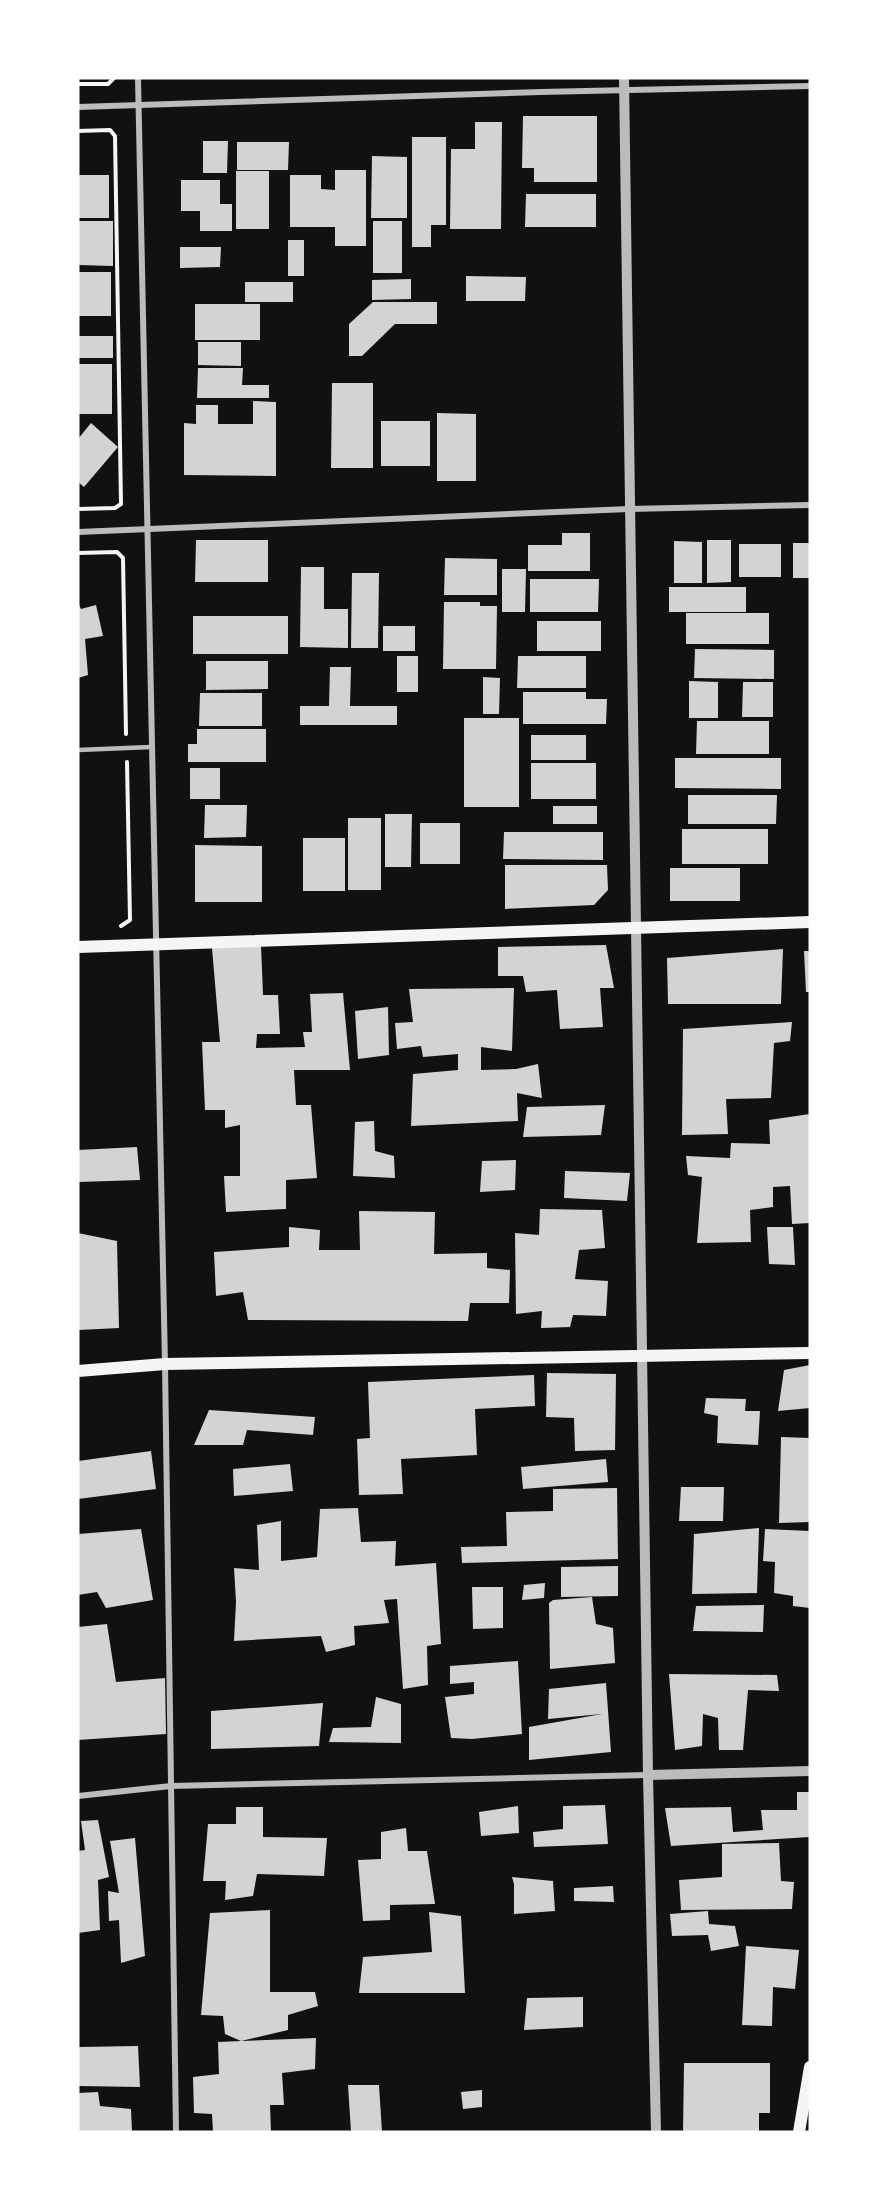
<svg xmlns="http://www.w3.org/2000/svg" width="888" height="2210" font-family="Rubik,sans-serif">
<rect width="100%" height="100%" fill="#111"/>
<!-- building -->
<g fill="#d3d3d3">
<path d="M523 116H597V182H534V168H522Z"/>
<path d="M475 122H502L501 229H450L451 149H475Z"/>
<path d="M412 137H446V225H431V247H412Z"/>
<path d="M203 141H228L227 173H203Z"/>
<path d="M237 142H289L288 170H237Z"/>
<path d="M372 156 407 157V218H371Z"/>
<path d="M335 170H366V246H335V227H290V175H321V189L335 190Z"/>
<rect x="236" y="171" width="33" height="58"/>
<rect x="78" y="175" width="31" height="43"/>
<path d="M181 180H220V204H232V231H200V211H181Z"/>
<path d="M526 194H596V227H525Z"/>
<path d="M78 221H113V266L78 265Z"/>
<rect x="373" y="221" width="29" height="52"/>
<rect x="288" y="240" width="16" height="36"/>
<path d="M180 247H221L220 267 180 268Z"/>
<rect x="78" y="272" width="33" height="44"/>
<path d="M466 276 526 277 525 301H466Z"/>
<path d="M411 279V299L372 300V280Z"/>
<rect x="245" y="282" width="48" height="20"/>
<path d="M373 302H437V324H395L362 356H349V324Z"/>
<rect x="195" y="304" width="65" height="36"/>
<rect x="78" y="336" width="35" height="22"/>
<path d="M198 342H241V366L198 365Z"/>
<rect x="78" y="364" width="34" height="50"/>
<path d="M198 368H243L242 385H269V398H197Z"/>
<path d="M332 383H373V468H331Z"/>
<path d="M253 401 276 402V476L184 475V423L196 424V405H218V424H253Z"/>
<path d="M437 413 476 414V481H437Z"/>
<rect x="381" y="421" width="49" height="45"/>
<path d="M91 423 118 447 84 487 78 482V439Z"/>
<path d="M562 533H590V571H528V545H562Z"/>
<path d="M196 540H268V582H195Z"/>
<path d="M707 540H731V582L707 583Z"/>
<path d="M674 541 702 542V583H674Z"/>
<rect x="793" y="543" width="17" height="35"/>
<rect x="739" y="544" width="42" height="33"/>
<path d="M445 558 497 559V595H444Z"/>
<path d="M301 567H324V609H348V648L300 647Z"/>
<path d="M502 569H526L525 612H502Z"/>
<path d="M352 573H379L378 648H351Z"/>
<path d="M530 579H599L598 612H530Z"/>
<rect x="669" y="587" width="77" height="25"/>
<path d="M444 602H480V606H497L496 669H443Z"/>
<path d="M78 603 81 609 96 605 103 636 85 639 88 675 78 678Z"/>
<rect x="686" y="613" width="83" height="31"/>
<rect x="193" y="616" width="95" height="38"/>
<rect x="537" y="621" width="64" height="30"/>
<rect x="383" y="626" width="32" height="25"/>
<path d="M695 649 774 650V679L694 678Z"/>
<rect x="397" y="656" width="21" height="36"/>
<path d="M518 656H586V688H517Z"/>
<path d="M206 661H268V689L206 690Z"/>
<path d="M330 667H351L350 706H397V725H300V706H329Z"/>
<path d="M483 677 500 678 499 714H483Z"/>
<path d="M689 681 718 682V718H689Z"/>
<path d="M743 682H773V717H742Z"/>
<path d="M523 692H586V699H607L606 724H523Z"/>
<path d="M200 693H262V726H199Z"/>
<rect x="464" y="718" width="55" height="89"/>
<path d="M697 721H769V754H696Z"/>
<path d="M197 729H266V762H188V744H197Z"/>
<rect x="531" y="735" width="55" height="25"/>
<path d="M675 758H781V789L675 788Z"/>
<rect x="531" y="763" width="65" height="36"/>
<rect x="190" y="768" width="30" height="31"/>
<path d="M688 795H777L776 824H688Z"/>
<path d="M205 805H247L246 837 204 838Z"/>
<rect x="553" y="806" width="44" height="18"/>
<path d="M385 814H412L411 867H385Z"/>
<rect x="348" y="818" width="33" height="72"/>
<rect x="420" y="823" width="40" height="41"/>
<rect x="682" y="829" width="86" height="35"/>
<path d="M504 832H603V860L503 859Z"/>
<rect x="303" y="838" width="42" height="53"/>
<path d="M195 845 262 846V902H195Z"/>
<path d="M505 865H607L608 890 594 905 505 909Z"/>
<rect x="670" y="868" width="70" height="33"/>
<path d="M261 945 263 995H278L280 1034H257L256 1048 305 1047 303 1032H312L310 994 343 993 350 1070H294L296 1105H311L317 1178 286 1180V1209L226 1212 224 1176H240V1125L225 1128V1110H205L202 1042H220L212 948Z"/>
<path d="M606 945 614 988H600L603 1027 560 1029 557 990 526 992 523 976H498V947Z"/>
<path d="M783 949 781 1004H668L667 958Z"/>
<path d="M804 951H810V992H806Z"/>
<path d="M514 988 512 1051 481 1047V1070L516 1069 538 1064 542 1098 517 1093 518 1121 411 1126 413 1074 458 1070V1054L423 1057 421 1046 397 1049 395 1023 413 1022 409 989Z"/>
<path d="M388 1007 389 1055 358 1059 355 1011Z"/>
<path d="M792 1022 790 1041 774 1043 771 1098 726 1099 728 1134 682 1135 683 1029Z"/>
<path d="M605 1105 601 1135 523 1137 527 1107Z"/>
<path d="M810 1114V1223L792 1224 790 1186 773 1187V1207L750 1210 751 1242 697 1243 702 1177 688 1175 686 1156 730 1158 731 1143 770 1144 769 1120Z"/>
<path d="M374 1121 375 1151 394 1156 395 1178 353 1176 355 1122Z"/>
<path d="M137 1147 140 1180 78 1182V1150Z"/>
<path d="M516 1160 515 1190 480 1192 482 1161Z"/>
<path d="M565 1171 630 1173 627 1201 564 1198Z"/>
<path d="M540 1209 602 1210 605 1248 579 1250 575 1279 608 1281 606 1316 573 1315 570 1327 541 1328 542 1311 516 1314 515 1233 539 1235Z"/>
<path d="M359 1211 435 1212 434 1254 487 1253V1268L510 1270 509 1303H470L468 1321 248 1320 243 1292 216 1296 214 1252 289 1247V1227L320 1230 319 1250H360Z"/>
<path d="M767 1227H793L795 1265 769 1264Z"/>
<path d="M78 1233 117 1241 119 1328 78 1330Z"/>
<path d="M810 1365V1408L778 1411 784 1370Z"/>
<path d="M547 1373 616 1374 615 1450 575 1451 574 1418 546 1417Z"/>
<path d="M534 1375 535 1406 475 1409 477 1455 401 1459 403 1494 359 1495 357 1439 370 1438 368 1382Z"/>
<path d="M706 1398 746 1399 745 1411H760L758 1445 717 1443 718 1416 704 1413Z"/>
<path d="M209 1410 315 1417 313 1435 247 1430 243 1445H194Z"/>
<path d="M781 1437 810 1438V1522L779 1523Z"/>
<path d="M151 1451 156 1489 78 1499V1461Z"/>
<path d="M606 1459 608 1482 523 1489 521 1467Z"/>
<path d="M290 1464 293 1491 234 1496 233 1469Z"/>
<path d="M681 1487H724L723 1521H679Z"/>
<path d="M617 1488 618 1559 462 1563 461 1547 507 1546 506 1512 553 1511V1489Z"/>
<path d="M358 1508 361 1542 396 1541 395 1566 436 1563 441 1644 427 1646 428 1685 403 1689 397 1599 384 1600 389 1623 354 1626 355 1645 326 1652 321 1636 234 1641 236 1602 234 1568 259 1570 257 1525 281 1521V1561L317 1557 320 1509Z"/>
<path d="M759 1528 757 1593 692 1594 694 1534Z"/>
<path d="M141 1529 153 1600 106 1608 97 1592 78 1595V1534Z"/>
<path d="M765 1529 810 1531V1608L793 1606V1596L774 1593 775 1562 763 1561Z"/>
<path d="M618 1566V1596L561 1597V1567Z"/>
<path d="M545 1583 544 1598 522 1600 524 1585Z"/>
<path d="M472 1587H503V1628L473 1629Z"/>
<path d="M592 1597 596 1624 613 1628 615 1663 550 1669 549 1603 553 1600Z"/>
<path d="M764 1605 763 1632 693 1631 696 1606Z"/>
<path d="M107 1624 116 1682 165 1678 166 1734 78 1740V1627Z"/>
<path d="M518 1661 522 1734 472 1739 451 1738 445 1697 474 1694V1682L450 1684V1666Z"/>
<path d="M669 1674 777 1675 779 1691 748 1690 743 1750H719L718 1718 703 1714 702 1746 675 1750Z"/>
<path d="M606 1683 611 1752 529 1760V1727L602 1714 548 1719 549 1689Z"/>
<path d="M376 1697 401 1704V1743L329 1742 333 1728 371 1727Z"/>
<path d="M323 1703 319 1746 211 1749V1711Z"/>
<path d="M797 1792H810V1837L671 1846 665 1808 731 1807 733 1832 763 1830 761 1810H797Z"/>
<path d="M605 1805 608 1844 534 1847 533 1832 563 1829V1806Z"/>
<path d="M518 1806 519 1833 481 1836 479 1812Z"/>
<path d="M236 1807H263V1837L327 1838 324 1876 257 1874 253 1896 225 1900 226 1881H203L208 1824H236Z"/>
<path d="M98 1820 109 1877 98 1880 100 1930 78 1933V1851L85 1850 81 1821Z"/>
<path d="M406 1828 408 1851H427L435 1904 390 1905V1920L363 1921 358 1860 381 1859V1832Z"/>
<path d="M135 1838 145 1956 121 1963 119 1920 109 1921 108 1891 119 1893 110 1841Z"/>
<path d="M779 1843 781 1881 794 1882 792 1909 681 1910 679 1880 722 1877V1844Z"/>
<path d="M512 1877 553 1881 555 1911 514 1914V1884Z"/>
<path d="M613 1886 614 1902 574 1901V1888Z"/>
<path d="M270 1910V1992H315L318 2006 288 2015V2030L241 2041 316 2038 315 2069 282 2073 284 2105H270L271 2132H213L212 2114 194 2113 193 2077 219 2074 218 2042 241 2041 225 2034 223 2016 201 2015 210 1913Z"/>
<path d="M708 1911 709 1924 735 1926 739 1946 711 1951 708 1935 672 1936 670 1914Z"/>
<path d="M429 1912 461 1916 465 1993H359L363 1957 432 1952Z"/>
<path d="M746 1946 799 1950 795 1989 773 1987 772 2026 742 2025Z"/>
<path d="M583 1997V2027L524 2030 527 1998Z"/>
<path d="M138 2046 140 2087 78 2086V2047Z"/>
<path d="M684 2063H770V2113H759V2132H683Z"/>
<path d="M348 2085H379L382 2132H351Z"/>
<path d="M482 2090V2107L463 2109 461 2092Z"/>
<path d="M98 2092 100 2106 131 2109 132 2132H78V2093Z"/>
</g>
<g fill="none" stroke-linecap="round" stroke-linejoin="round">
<!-- path -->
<g stroke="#f5f5f5" stroke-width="4">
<path d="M78 84H108L114 78"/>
<path d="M78 131 110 130 115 136 121 504 115 508 78 509"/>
<path d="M78 553 117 552 123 558 126 734"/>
<path d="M121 926 130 920 127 762"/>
</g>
<!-- service -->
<path stroke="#bcbcbc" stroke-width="4.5" d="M78 750 151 747"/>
<!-- minor -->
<g stroke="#bcbcbc" stroke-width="6">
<path d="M138 78 165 1364 176 2132"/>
<path d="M78 107 541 92 810 86"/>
<path d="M78 532 629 509 810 505"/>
<path d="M78 1796 171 1786 648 1775"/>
</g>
<!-- tertiary -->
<g stroke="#bcbcbc" stroke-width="10">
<path d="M624 78 648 1775 656 2132"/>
<path d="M648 1775 810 1771"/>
</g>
<!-- secondary -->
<g stroke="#f5f5f5" stroke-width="12">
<path d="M78 947 810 922"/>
<path d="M78 1371 165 1364 810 1353"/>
<path d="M799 2132 810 2067"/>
</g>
</g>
<!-- border -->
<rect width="888" height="2210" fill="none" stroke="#ffffff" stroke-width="159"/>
</svg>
